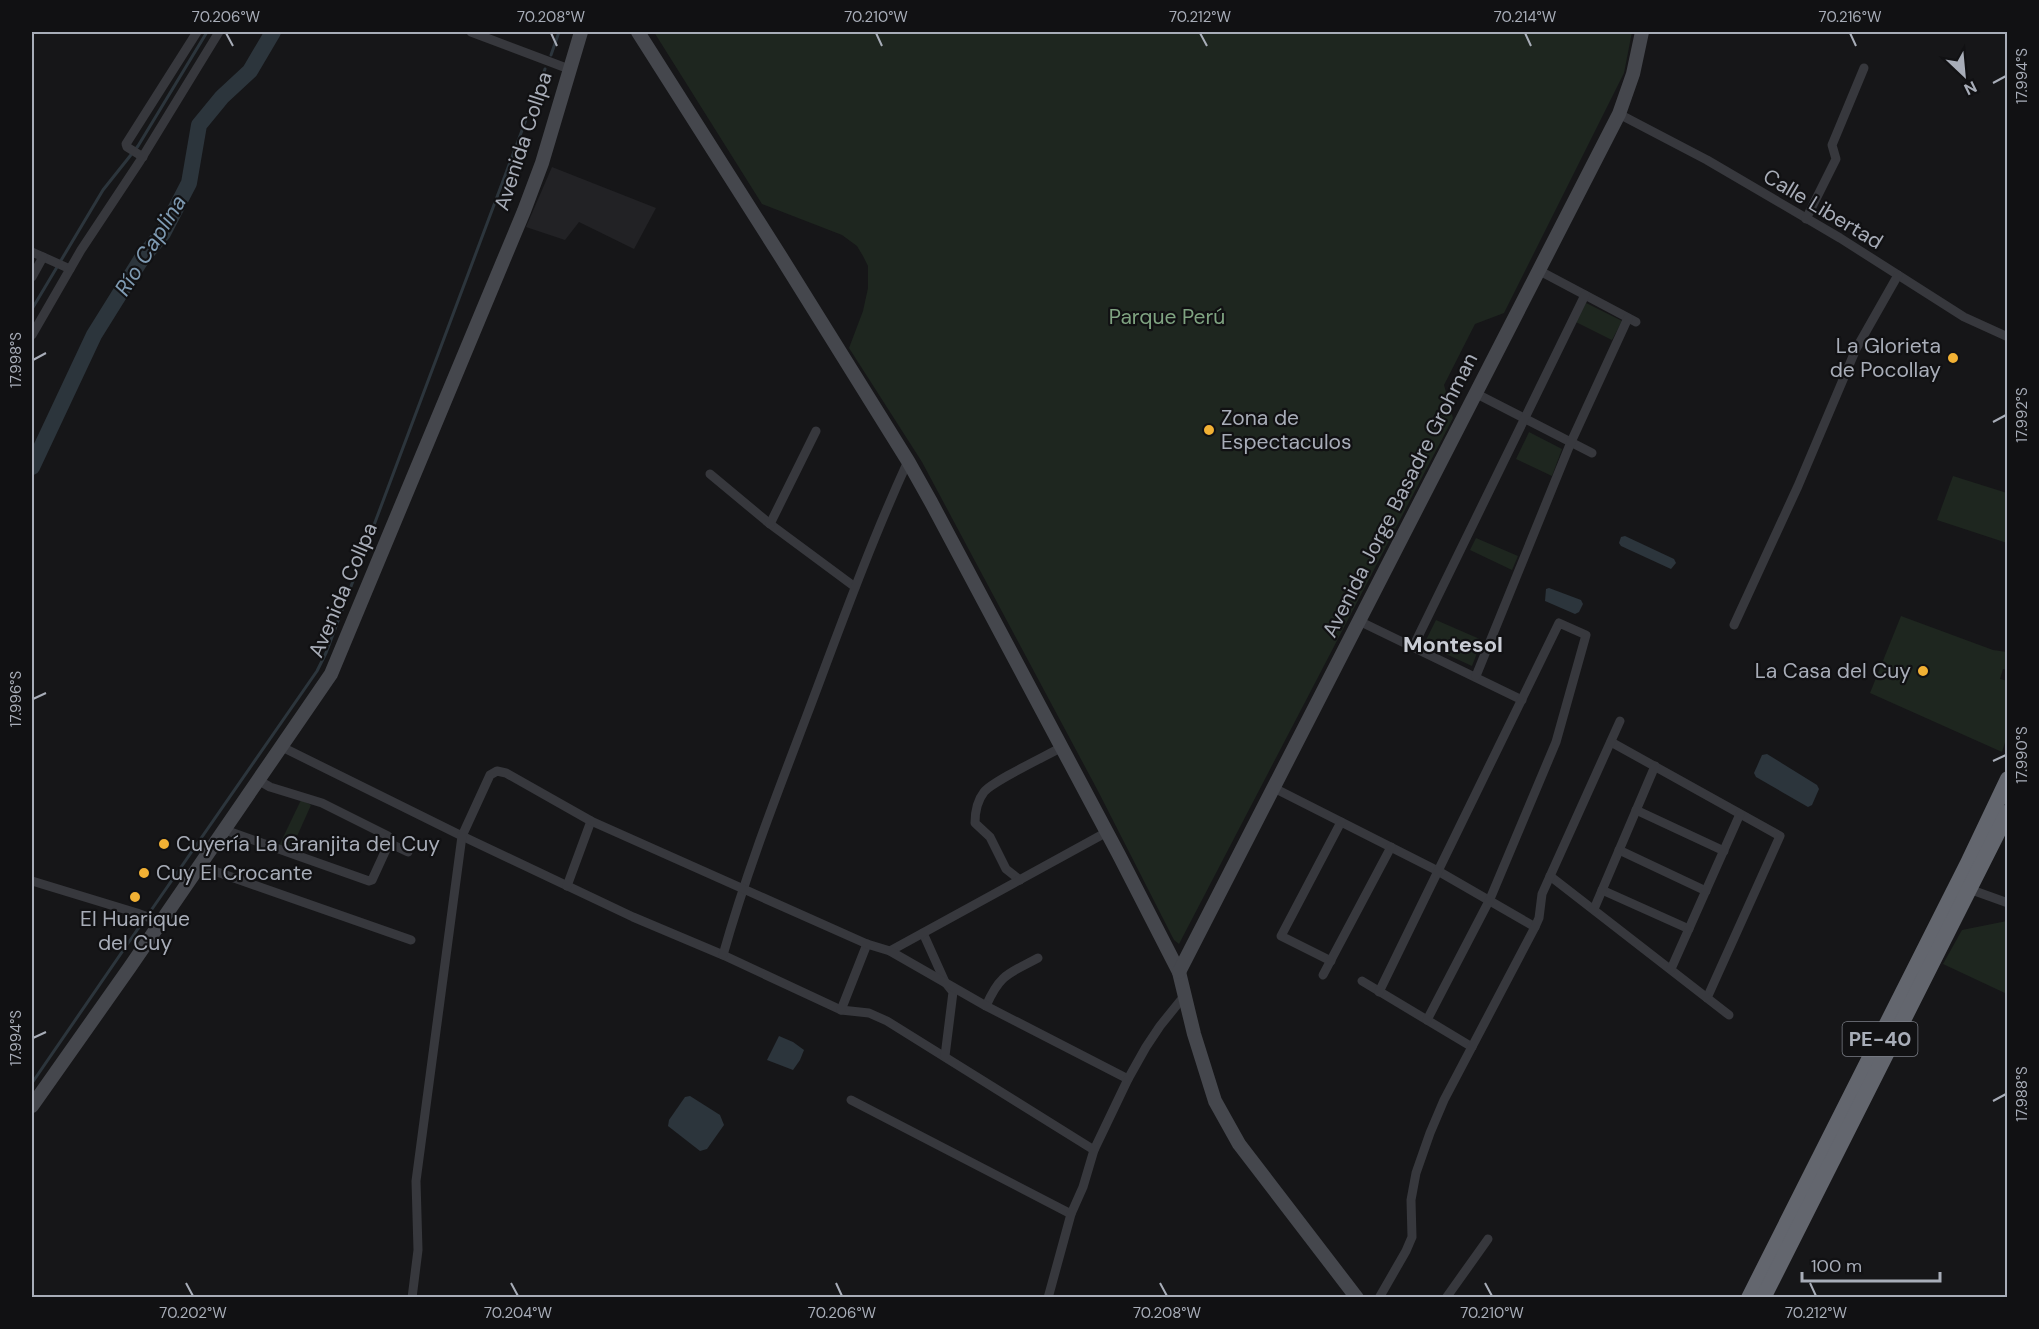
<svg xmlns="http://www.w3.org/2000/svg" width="2039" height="1329" font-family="'DM Sans',sans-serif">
<rect width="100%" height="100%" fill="#161618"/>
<!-- built -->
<path fill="#222225" d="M552 167 656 208 634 249 579 222 565 240 526 227Z"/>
<!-- green -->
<g fill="#1e261f">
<path d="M654 32H1632L1624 73 1504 313 1475 324 1444 385 1453 418 1179 944 1174 940 1098 791 922 462 849 348 863 311 868 288V266L863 256 857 246 842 235 762 204Z"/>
<path d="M1586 303 1622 321 1612 340 1576 322Z"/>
<path d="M1529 432 1562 449 1552 476 1516 459Z"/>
<path d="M1953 476 2007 493V543L1937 520Z"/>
<path d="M1476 538 1518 556 1512 570 1470 550Z"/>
<path d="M1901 616 1993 650 2007 652V670L2003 669 2000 679 2008 681 2007 736 2002 752 1870 693Z"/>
<path d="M1436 620 1482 640 1472 666 1424 644Z"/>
<path d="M301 800 311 805 290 852 278 848Z"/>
<path d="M2007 921V994L1943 964 1962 930Z"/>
</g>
<!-- water -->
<g fill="#2c353c">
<path d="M1625 536 1674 559 1676 563 1671 569 1621 546 1619 543 1621 537Z"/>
<path d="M1549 588 1581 600 1583 604 1579 612 1575 614 1545 601 1546 589Z"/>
<path d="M1767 754 1817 785 1819 789 1812 805 1808 807 1756 777 1754 773 1762 755Z"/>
<path d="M779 1036 793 1042 804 1050 800 1060 793 1070 767 1060Z"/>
<path d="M690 1096 720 1115 724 1125 707 1149 700 1151 668 1126 669 1120 685 1097Z"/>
</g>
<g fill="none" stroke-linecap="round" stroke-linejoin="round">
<!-- stream -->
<g stroke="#2c353c" stroke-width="3">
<path d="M551 55 559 32"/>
<path d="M32 309 103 190 138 146 207 32"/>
<path d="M152 909 317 671 326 653 545 69"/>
<path d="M32 1083 144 920"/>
</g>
<!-- river -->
<path stroke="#2c353c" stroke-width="16" d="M32 467 94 335 142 258 163 233 189 183 199 125 222 97 250 71 273 32"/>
<!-- street -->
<g stroke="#37383d" stroke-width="9">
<path d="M471 32 569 69"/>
<path d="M1619 114 1707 160 1840 238 1964 317 2008 337"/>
<path d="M143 157 127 147 126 144 197 32"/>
<path d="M1806 219 1836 159 1832 145 1864 68"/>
<path d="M32 252 70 269"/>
<path d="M1538 270 1636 322"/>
<path d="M32 277 43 257"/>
<path d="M32 335 81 250 140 161 219 32"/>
<path d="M1475 393 1592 453"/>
<path d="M710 474 770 524 855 587"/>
<path d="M770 524 816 431"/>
<path d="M1359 621 1522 700"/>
<path d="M1734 625 1798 486 1856 349 1898 275"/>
<path d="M1413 647 1585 295"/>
<path d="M1476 676 1571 442 1628 318"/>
<path d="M1611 742 1780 836 1707 998"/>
<path d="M282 747 462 836 633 917 723 955 841 1010 869 1013 887 1021 1094 1150"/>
<path d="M1274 788 1438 871 1535 927"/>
<path d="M1636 810 1724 851"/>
<path d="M225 830 369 881 372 880 389 843 388 836 322 803 270 787 258 780"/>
<path d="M389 843 408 852"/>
<path d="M1619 850 1706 891"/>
<path d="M200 866 411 940"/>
<path d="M1550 876 1729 1015"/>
<path d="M1020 880 1006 869 990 837 975 823C975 812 977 801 984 792 993 781 1046 756 1062 747"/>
<path d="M32 881 137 913 161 922"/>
<path d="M567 886 591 821"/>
<path d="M1969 889 2008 903"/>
<path d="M1602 890 1689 929"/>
<path d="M1594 909 1655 766"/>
<path d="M923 933 945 982 953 992 945 1056"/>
<path d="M890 951 1107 832"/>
<path d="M723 955C746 873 777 794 807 715 839 630 870 544 908 461"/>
<path d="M1331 961 1281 936 1341 822"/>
<path d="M1671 969 1740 814"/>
<path d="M1323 975 1391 847"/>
<path d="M1362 981 1472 1047"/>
<path d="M1379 992 1559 623 1586 635 1556 742 1490 899 1427 1020"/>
<path d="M986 1006C1000 974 1008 974 1038 958"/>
<path d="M841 1010 867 944"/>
<path d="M851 1100 1071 1214"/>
<path d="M412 1298 418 1250 416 1181 462 836 490 775 497 771 506 773 591 821 867 944 890 951 986 1006 1128 1079"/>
<path d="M1048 1298 1071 1214 1083 1187 1094 1150 1128 1079 1146 1047 1160 1026 1185 995"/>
<path d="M1379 1298 1406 1251 1412 1237 1411 1200 1416 1173 1430 1133 1444 1100 1535 927 1539 918 1542 894 1620 721"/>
<path d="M1446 1298 1488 1239"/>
</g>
<!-- secondary -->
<g stroke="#45474d" stroke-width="14">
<path d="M638 32 781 257 908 461 931 502 1119 855 1179 972 1194 1034 1215 1101 1239 1144 1357 1298"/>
<path d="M1179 972 1619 114 1633 74 1642 32"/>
<path d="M32 1106 130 967 331 674 524 211 542 163 581 32"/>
</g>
<!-- highway -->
<g stroke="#63666e" stroke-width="16">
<path d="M1749 1298 1968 863 2008 779"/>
<path d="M1763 1298 2008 812"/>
</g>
</g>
<!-- ticks -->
<path fill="none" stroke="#a8adb8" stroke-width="2" d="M226 33 233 46M551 33 557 46M876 33 882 46M1200 33 1207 46M1525 33 1531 46M1850 33 1856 46M1993 83 2006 76M33 360 46 353M1993 422 2006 415M33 699 46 693M1993 761 2006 755M33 1038 46 1032M1993 1101 2006 1094M186 1283 193 1296M511 1283 518 1296M836 1283 842 1296M1160 1283 1167 1296M1485 1283 1492 1296M1810 1283 1816 1296"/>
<!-- markers -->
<g fill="#f2b134" stroke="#111113" stroke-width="2">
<circle cx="1953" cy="358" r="6"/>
<circle cx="1209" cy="430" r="6"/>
<circle cx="1923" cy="671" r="6"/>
<circle cx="164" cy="844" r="6"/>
<circle cx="144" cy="873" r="6"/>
<circle cx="135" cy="897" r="6"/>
</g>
<g text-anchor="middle" stroke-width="4.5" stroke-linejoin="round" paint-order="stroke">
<!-- shield labels -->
<rect fill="#111113" stroke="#7b7e86" stroke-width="1.5" x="1842.5" y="1022" width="75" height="34" rx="4.5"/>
<g font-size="20" font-weight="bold" fill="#a8adb8">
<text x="1880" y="1046">PE-40</text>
</g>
<!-- street labels -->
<g font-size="21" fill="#a8adb8" stroke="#111113">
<text transform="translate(523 141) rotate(-72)" y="7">Avenida Collpa</text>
<text transform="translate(1823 209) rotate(31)" y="7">Calle Libertad</text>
<text transform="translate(1400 495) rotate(-63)" y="7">Avenida Jorge Basadre Grohman</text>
<text transform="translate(343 590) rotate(-67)" y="7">Avenida Collpa</text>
</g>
<!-- park labels -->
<g font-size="21" fill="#7fa381" stroke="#111113">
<text x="1167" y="324">Parque Perú</text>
</g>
<!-- poi labels -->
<g font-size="21" fill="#a8adb8" stroke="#111113" text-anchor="start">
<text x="1941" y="353" text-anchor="end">La Glorieta<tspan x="1941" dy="24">de Pocollay</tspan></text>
<text x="1221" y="425">Zona de<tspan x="1221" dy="24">Espectaculos</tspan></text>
<text x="1911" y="678" text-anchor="end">La Casa del Cuy</text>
<text x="176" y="851">Cuyería La Granjita del Cuy</text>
<text x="156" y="880">Cuy El Crocante</text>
<text x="135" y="926" text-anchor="middle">El Huarique<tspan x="135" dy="24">del Cuy</tspan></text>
</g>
<!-- water labels -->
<g font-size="22" font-style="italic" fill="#7f9bb3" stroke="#111113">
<text transform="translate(150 245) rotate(-58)" y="8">Río Caplina</text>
</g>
<!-- neighbourhood labels -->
<g font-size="22" font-weight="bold" fill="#c9ccd4" stroke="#111113">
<text x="1453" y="652">Montesol</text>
</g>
</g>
<!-- border -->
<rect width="2039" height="1329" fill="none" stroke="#111113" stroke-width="66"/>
<!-- north arrow -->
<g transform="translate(1964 75) rotate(154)" stroke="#111113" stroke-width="4.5" paint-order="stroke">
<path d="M0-4.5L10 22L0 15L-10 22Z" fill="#a8adb8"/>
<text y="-9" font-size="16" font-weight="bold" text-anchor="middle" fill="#a8adb8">N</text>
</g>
<!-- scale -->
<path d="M1802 1272v9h138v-9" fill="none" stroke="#a8adb8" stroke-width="3"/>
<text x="1811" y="1272" font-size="18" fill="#a8adb8" stroke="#111113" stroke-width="4.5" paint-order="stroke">100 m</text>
<rect x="33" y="33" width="1973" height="1263" fill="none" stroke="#a8adb8" stroke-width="2"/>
<g font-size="15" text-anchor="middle" fill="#a8adb8">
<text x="226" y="22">70.206°W</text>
<text x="551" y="22">70.208°W</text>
<text x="876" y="22">70.210°W</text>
<text x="1200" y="22">70.212°W</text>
<text x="1525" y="22">70.214°W</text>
<text x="1850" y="22">70.216°W</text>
<text transform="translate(2022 76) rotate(-90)" y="5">17.994°S</text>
<text transform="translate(16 360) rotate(-90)" y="5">17.998°S</text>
<text transform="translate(2022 415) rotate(-90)" y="5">17.992°S</text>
<text transform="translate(16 699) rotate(-90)" y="5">17.996°S</text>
<text transform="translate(2022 755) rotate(-90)" y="5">17.990°S</text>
<text transform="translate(16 1038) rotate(-90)" y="5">17.994°S</text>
<text transform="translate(2022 1094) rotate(-90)" y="5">17.988°S</text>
<text x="193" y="1318">70.202°W</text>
<text x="518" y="1318">70.204°W</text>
<text x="842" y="1318">70.206°W</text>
<text x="1167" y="1318">70.208°W</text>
<text x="1492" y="1318">70.210°W</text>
<text x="1816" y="1318">70.212°W</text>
</g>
</svg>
